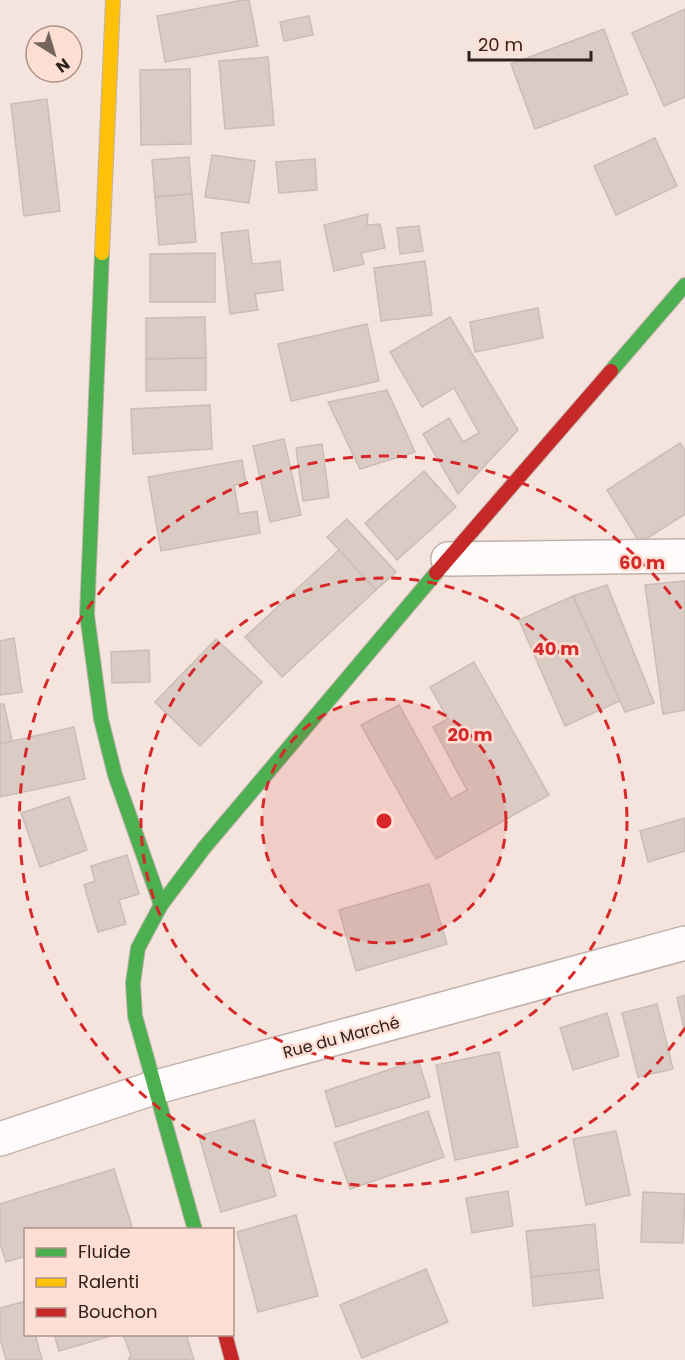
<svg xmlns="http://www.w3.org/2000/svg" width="685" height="1360" font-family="Poppins,sans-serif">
<rect width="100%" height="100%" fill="#f5e4dd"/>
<!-- building -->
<g fill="#daccc4" stroke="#cabdb5" stroke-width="1.5">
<path d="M243 0H249L258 46 165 62 157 16Z"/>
<path d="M685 9V97L664 106 632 33Z"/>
<path d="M309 16 313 35 284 41 280 22Z"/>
<path d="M604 29 628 94 535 129 511 64Z"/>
<path d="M268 57 274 125 225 129 219 61Z"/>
<path d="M190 69 191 144 141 145 140 70Z"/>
<path d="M47 99 60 211 24 216 11 104Z"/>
<path d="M655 138 677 186 616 215 594 166Z"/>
<path d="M212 155 255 161 249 203 205 197Z"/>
<path d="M189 157 192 194 155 197 152 160Z"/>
<path d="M315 159 317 190 279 193 276 162Z"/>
<path d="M192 194 196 242 159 245 155 197Z"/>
<path d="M368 214 367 225 380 224 385 248 361 253 364 264 334 271 324 225Z"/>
<path d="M419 226 423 251 400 254 397 228Z"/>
<path d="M248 230 252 264 280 261 283 290 255 294 258 310 230 314 221 233Z"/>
<path d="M215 253V302H150V254Z"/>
<path d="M425 261 432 315 381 321 374 268Z"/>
<path d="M538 308 543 338 475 352 470 322Z"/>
<path d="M205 317 206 358 146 359V318Z"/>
<path d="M450 317 518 430 458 494 423 434 449 418 463 442 479 433 454 388 422 407 390 352Z"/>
<path d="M367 324 379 381 291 401 278 344Z"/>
<path d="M206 358V390L146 391V359Z"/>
<path d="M387 390 415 452 360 469 328 402Z"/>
<path d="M210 405 212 449 133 454 131 409Z"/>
<path d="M284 439 301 515 270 522 253 446Z"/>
<path d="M680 443 685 450V514L640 543 607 490Z"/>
<path d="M322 444 329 497 303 501 296 448Z"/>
<path d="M242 460 246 483 234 485 239 514 257 511 260 533 161 551 148 477Z"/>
<path d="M424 471 456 507 397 560 365 523Z"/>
<path d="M347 519 396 572 376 590 327 537Z"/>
<path d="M339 550 376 590 282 677 245 637Z"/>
<path d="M685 581V710L663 714 645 585Z"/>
<path d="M607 585 654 703 625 712 573 596Z"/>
<path d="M573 596 620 701 565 726 519 620Z"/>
<path d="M14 638 22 692 0 695V641Z"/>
<path d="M216 639 262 682 200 746 155 702Z"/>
<path d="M149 650 150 682 112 683 111 652Z"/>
<path d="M474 662 549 795 436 859 361 725 399 705 451 799 467 790 433 727 448 719 430 687Z"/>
<path d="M0 704H4L12 741 0 744Z"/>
<path d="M74 727 85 779 0 797V744Z"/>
<path d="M69 797 87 850 40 867 21 813Z"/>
<path d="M685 818V851L648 862 640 831Z"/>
<path d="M127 855 139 894 119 900 126 924 98 932 84 885 95 881 91 866Z"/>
<path d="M429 884 447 944 356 971 339 910Z"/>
<path d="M685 995V1033L677 998Z"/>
<path d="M657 1004 673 1069 638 1077 622 1013Z"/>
<path d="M607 1013 619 1056 573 1070 560 1028Z"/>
<path d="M499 1052 518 1147 455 1160 436 1065Z"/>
<path d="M418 1060 430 1097 336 1127 325 1091Z"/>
<path d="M428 1111 444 1157 350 1189 334 1143Z"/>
<path d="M254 1120 276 1196 221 1212 199 1136Z"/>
<path d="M616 1131 630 1195 586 1205 573 1139Z"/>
<path d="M114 1169 133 1230H26V1256L6 1262 0 1244V1204Z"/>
<path d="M508 1191 513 1226 472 1233 466 1198Z"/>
<path d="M643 1192 685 1194 683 1243 641 1242Z"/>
<path d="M296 1215 318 1296 258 1312 237 1232Z"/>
<path d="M595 1224 599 1270 531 1277 526 1231Z"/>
<path d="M426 1269 448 1322 362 1358 340 1305Z"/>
<path d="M599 1270 603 1298 533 1306 531 1277Z"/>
<path d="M26 1301V1334H35L42 1360H6L0 1338V1308Z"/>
<path d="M54 1334H113L114 1335 59 1351Z"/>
<path d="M123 1334H186L194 1360H128L131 1355Z"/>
</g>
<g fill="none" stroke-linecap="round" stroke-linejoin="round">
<!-- street casing -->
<g stroke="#c0b1ac" stroke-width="36">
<g id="street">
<path d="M448 559 685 556"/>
<path d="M0 1139 153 1088 685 943"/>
</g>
</g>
<!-- fast casing -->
<g stroke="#c0b1ac" stroke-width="16">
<g id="fast">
<path d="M102 253 87 615 101 719 115 775 161 905"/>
<path d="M611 371 685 285"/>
<path d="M195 1230 135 1016 133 983 138 948 161 905 204 848 436 573"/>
</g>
</g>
<!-- slow casing -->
<g stroke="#c0b1ac" stroke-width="16">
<path id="slow" d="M102 253 113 0"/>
</g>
<!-- jam casing -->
<g stroke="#c0b1ac" stroke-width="16">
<g id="jam">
<path d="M436 573 611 371"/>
<path d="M225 1334 232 1360"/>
</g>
</g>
<!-- street -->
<use href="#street" stroke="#fefbfa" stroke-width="33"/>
<!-- fast -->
<use href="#fast" stroke="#4caf50" stroke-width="14"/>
<!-- slow -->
<use href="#slow" stroke="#ffc107" stroke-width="14"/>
<!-- jam -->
<use href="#jam" stroke="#c62828" stroke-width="14"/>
</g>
<!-- distance rings -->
<circle cx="384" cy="821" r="122" fill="#d62828" fill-opacity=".12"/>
<g fill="none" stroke="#d62828" stroke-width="3" stroke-dasharray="10 8">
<circle cx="384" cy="821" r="122"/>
<circle cx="384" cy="821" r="243"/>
<path d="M685 1028A365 365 0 1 1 685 614"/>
</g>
<g text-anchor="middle" stroke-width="5" stroke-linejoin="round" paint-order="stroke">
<!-- street labels -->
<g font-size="16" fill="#2f211b" stroke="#ffdfd3">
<text transform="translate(341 1037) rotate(-15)" y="6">Rue du Marché</text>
</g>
</g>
<circle cx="384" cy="821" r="9" fill="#d62828" stroke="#ffdfd3" stroke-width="3"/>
<g font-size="18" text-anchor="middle" font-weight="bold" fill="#d62828" stroke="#ffdfd3" stroke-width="5" stroke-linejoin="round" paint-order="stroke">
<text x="642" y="569">60 m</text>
<text x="556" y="655">40 m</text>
<text x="470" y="741">20 m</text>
</g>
<!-- legend -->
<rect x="24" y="1228" width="210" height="108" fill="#ffdfd3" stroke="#ac9389" stroke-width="1.5"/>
<rect x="36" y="1248" width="30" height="9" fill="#4caf50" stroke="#ac9389" stroke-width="1.5"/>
<text x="78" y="1258" font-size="18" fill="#2f211b">Fluide</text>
<rect x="36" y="1278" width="30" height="9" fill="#ffc107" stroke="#ac9389" stroke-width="1.5"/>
<text x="78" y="1288" font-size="18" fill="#2f211b">Ralenti</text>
<rect x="36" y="1308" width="30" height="9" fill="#c62828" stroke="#ac9389" stroke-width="1.5"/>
<text x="78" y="1318" font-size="18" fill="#2f211b">Bouchon</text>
<!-- north arrow -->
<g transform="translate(54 54) rotate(143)"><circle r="28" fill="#ffdfd3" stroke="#ac9389" stroke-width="1.5"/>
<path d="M0-4.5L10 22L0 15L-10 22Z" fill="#74655f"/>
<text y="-9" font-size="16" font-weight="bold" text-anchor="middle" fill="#2f211b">N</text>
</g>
<!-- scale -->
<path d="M469 51v9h122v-9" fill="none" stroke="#2f211b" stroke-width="3"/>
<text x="478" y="51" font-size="18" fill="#2f211b" stroke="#ffdfd3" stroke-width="4.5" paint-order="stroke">20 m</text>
</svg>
